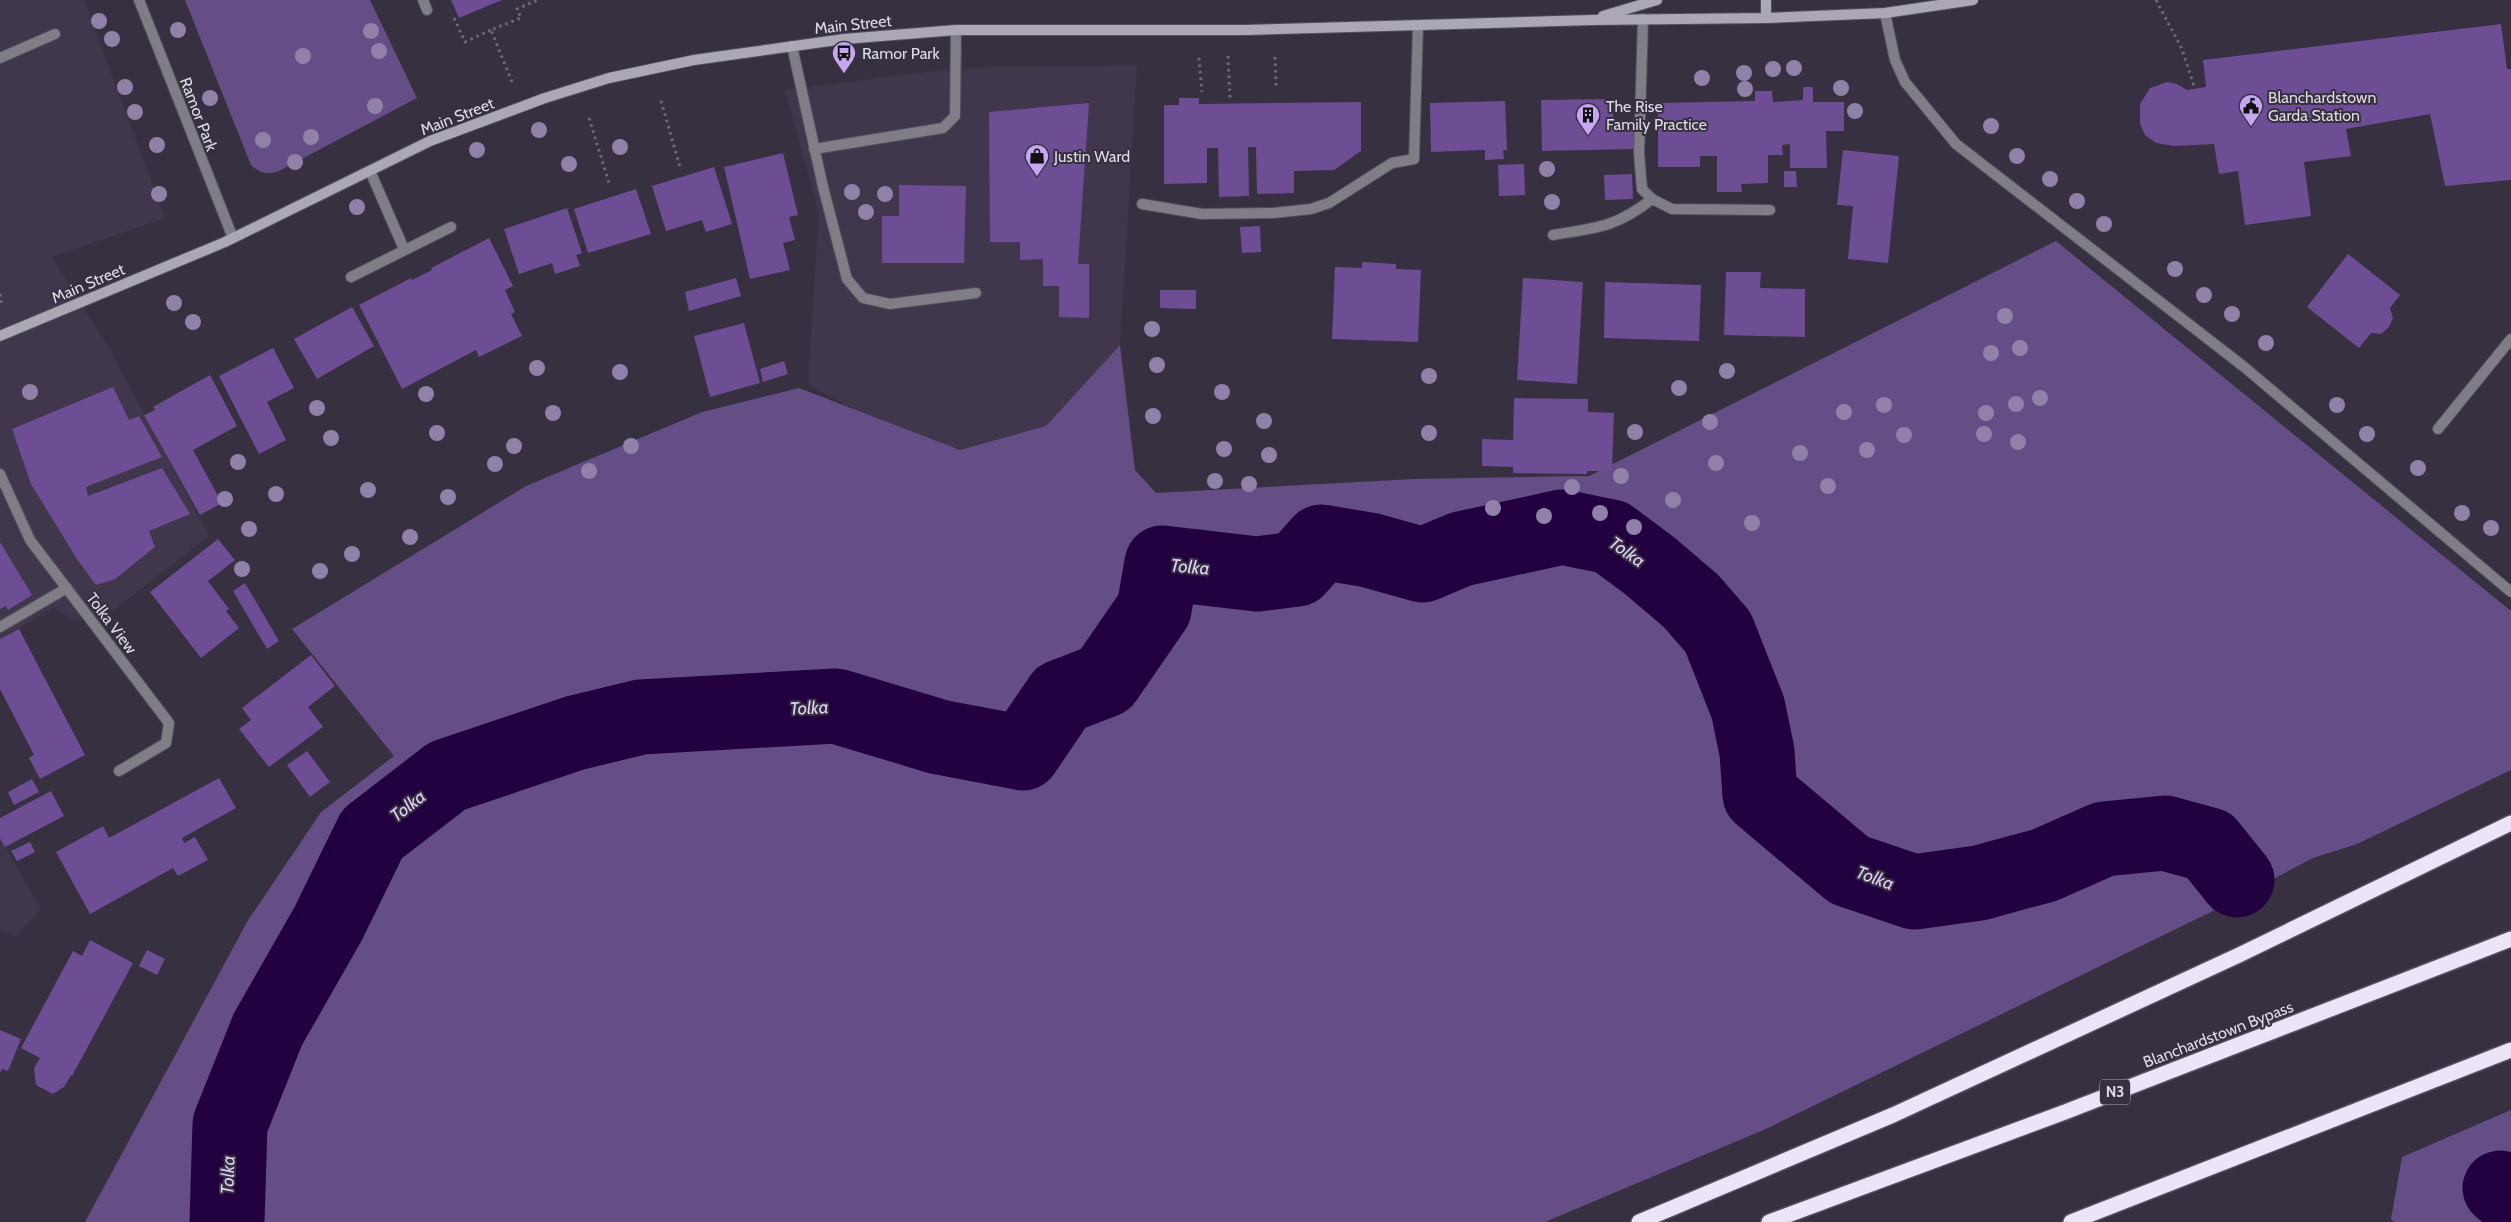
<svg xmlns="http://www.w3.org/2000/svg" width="2511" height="1222" font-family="Cabin,sans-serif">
<rect width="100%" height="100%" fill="#363040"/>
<!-- built -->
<g fill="#40374d">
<path d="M0 0H84L165 218 52 257 110 350 209 536 116 608 77 621 53 608 0 639Z"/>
<path d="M1137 65 1120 345 1046 426 960 450 885 427 808 384 819 213 785 90 926 72 985 67Z"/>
<path d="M0 838 41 909 16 937 0 931Z"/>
</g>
<!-- green -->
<g fill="#654d85">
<path d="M185 0H370L417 98 279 171C266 175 261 174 251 165Z"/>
<path d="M2056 241 2511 611V770L2357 844 2313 858 2213 911 1768 1128 1545 1222H85L247 922 321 812 394 756 292 629 526 486 702 412 799 388 960 450 1046 426 1120 345 1135 470 1156 493 1413 479 1589 476Z"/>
<path d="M2511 1110V1222H2394L2391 1219 2402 1157Z"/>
</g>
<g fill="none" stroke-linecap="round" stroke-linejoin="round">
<!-- river -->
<g stroke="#22003f" stroke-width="75">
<path d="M2500 1188 2511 1197"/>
<path d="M227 1222 230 1124 268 1029 328 924 372 834 447 776 575 733 641 717 836 706 939 737 1023 753 1061 697 1105 680 1154 609 1162 563 1257 574 1297 569 1321 542 1369 550 1423 565 1461 549 1562 527 1611 537 1650 566 1691 601 1718 632 1748 708 1757 752 1760 795 1849 870 1914 892 1979 883 2045 865 2104 839 2165 833 2209 845 2237 880"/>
</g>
</g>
<!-- building -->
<g fill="#6d4d94">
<path d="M451 0H502L459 18Z"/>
<path d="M2501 24 2507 69H2511V180L2445 186 2430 114 2346 129 2351 156 2304 162 2311 216 2245 225 2238 171 2219 174 2214 144 2174 146 2156 143 2145 135 2140 124V104L2150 88 2167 82 2177 84 2187 90 2206 87 2203 60Z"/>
<path d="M1803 87H1813V102H1844V131H1826L1827 168H1790V144L1782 145 1783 155H1768V183L1741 184 1742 192H1717V156H1700V167H1658V103L1755 101V91H1772L1773 102 1803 100Z"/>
<path d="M1179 98H1199V104L1361 102V151L1334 170 1294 171V193L1257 194 1256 147H1248L1249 196 1219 197 1218 148H1207V183L1164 184V105H1179Z"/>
<path d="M1613 99V124H1634V149L1542 151 1541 100Z"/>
<path d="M1505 101 1507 150H1503L1504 159 1485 160V150L1431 152 1430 103Z"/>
<path d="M1089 103 1078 264H1089V318L1059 317V286H1043V259L1020 260V242H990L989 112Z"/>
<path d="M1843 150 1899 156 1888 263 1848 259 1853 206 1837 205Z"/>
<path d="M783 153 798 215 789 217 795 240 783 243 790 270 750 279 724 167Z"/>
<path d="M1524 164 1525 195 1499 196 1498 165Z"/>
<path d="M714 167 732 224 706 232 702 220 666 231 652 186Z"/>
<path d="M1784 171H1796L1797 187H1784Z"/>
<path d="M1632 174 1633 199 1605 200 1604 175Z"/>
<path d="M899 185 966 186 964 263H882V216H899Z"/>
<path d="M636 189 651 234 588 253 574 209Z"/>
<path d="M567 208 582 253 576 255 580 266 555 274 552 263 519 274 504 229Z"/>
<path d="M1260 226 1261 252 1242 253 1240 227Z"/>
<path d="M489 238 513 286 505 290 515 312 511 314 522 336 479 357 476 350 402 389 359 305 411 278 412 280 432 270 431 268Z"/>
<path d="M2348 254 2400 295 2390 308 2393 318 2389 327 2381 334 2371 333 2359 348 2307 307Z"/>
<path d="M1362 262 1396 264V269L1421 270 1418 342 1332 339 1335 267 1362 268Z"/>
<path d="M1726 272H1761L1760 288 1805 289V337L1724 335Z"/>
<path d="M736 278 741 296 689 311 685 292Z"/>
<path d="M1523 278 1583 282 1577 384 1517 380Z"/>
<path d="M1605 282 1701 285 1699 341 1604 338Z"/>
<path d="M1160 290H1196V309L1160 308Z"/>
<path d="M352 307 374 346 317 379 294 339Z"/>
<path d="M744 323 760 383 710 397 694 336Z"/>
<path d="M273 348 294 388 267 402 286 440 259 454 219 376Z"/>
<path d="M784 361 788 374 763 382 760 369Z"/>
<path d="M210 375 237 426 193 450 222 503 200 515 144 415 155 410 153 407Z"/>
<path d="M113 387 129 420 139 416 162 457 86 487 88 496 162 468 190 514 149 531 155 547 115 579 96 585 77 559 31 484 12 429Z"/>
<path d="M1514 398 1588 399V412L1614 413 1612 471H1587V474L1513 473V467L1482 466V439L1513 440Z"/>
<path d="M218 539 235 560 208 581 229 609 226 611 239 628 201 658 150 592Z"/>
<path d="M0 542 32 595 8 610 6 606 0 609Z"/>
<path d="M245 583 279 641 267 649 233 591Z"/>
<path d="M19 629 85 755 40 779 29 758 34 755 0 689V639Z"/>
<path d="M311 655 335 686 308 707 323 727 269 767 239 729 251 720 242 708Z"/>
<path d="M307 751 330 782 310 797 287 765Z"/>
<path d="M219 778 236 808 182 838 184 843 195 837 208 860 178 876 173 868 90 914 56 852 103 826 109 838Z"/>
<path d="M32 779 39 792 14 805 8 792Z"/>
<path d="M51 791 64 816 5 847 0 838V818Z"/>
<path d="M30 842 35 852 17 861 11 851Z"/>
<path d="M90 940 133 963 72 1076 71 1075 64 1087 53 1094 36 1085 34 1068 40 1058 21 1048 73 951 82 956Z"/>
<path d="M147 950 165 959 157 975 139 966Z"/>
<path d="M0 1030 21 1039 8 1071 2 1069 0 1073Z"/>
</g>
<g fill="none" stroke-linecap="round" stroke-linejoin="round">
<!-- lane casing -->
<g stroke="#544f5e" stroke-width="12">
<g id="lane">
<path d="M423 0 427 10"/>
<path d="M1643 19 1639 153 1642 189 1652 199 1672 209 1770 210"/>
<path d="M792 46 823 187 847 279 863 298 890 304 976 293"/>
<path d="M0 58 55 34"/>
<path d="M814 149 943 128 955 116 956 30"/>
<path d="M370 171 404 249"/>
<path d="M1142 204 1202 214 1273 213 1311 209 1329 203 1392 163 1414 159 1418 26"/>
<path d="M1553 235C1596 228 1617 227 1652 199"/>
<path d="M351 277 451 227"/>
<path d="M2438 429 2511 339"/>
<path d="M0 627 67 588"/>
</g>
</g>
<!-- street casing -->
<g stroke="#544f5e" stroke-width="12">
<g id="street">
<path d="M139 0 233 238"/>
<path d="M1885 13 1895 60 1905 82 1956 144 2243 366 2511 592"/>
<path d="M0 474 30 540 169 723 166 743 119 771"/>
</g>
</g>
<!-- secondary casing -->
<g stroke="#544f5e" stroke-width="12">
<g id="secondary">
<path d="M1766 0V18"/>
<path d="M1603 16 1657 0"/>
<path d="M0 336 225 242 430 141 545 98 609 78 694 60 844 39 956 30H1245L1592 20 1766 18 1885 13 1973 0"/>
</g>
</g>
<!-- highway casing -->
<g stroke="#544f5e" stroke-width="18">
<g id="highway">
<path d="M1639 1222 1893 1115 2239 955 2511 823"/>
<path d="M1769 1222 2065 1112 2511 939"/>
<path d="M2071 1222 2511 1050"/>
</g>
</g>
<!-- path -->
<g stroke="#6f6a78" stroke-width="3" stroke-dasharray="2.5 4" stroke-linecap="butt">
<path d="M2156 0 2182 49 2195 89"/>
<path d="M454 18 465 42 491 30"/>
<path d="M1228 56 1230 98"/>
<path d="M1275 57 1276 86"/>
<path d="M1199 58 1202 92"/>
<path d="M512 82 491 30 521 18 517 9 538 0"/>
<path d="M661 101 680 167"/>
<path d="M589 118 610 186"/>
<path d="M0 294 2 305"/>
</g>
<!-- lane -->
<use href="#lane" stroke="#817d86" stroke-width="10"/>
<!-- street -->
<use href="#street" stroke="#817d86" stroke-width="10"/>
<!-- secondary -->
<use href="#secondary" stroke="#aca7b5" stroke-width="10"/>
<!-- highway -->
<use href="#highway" stroke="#ece4f9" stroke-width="15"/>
</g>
<!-- trees -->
<g fill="#9181a9">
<circle cx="99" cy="21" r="8"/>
<circle cx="178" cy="30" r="8"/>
<circle cx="371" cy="31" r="8"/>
<circle cx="112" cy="39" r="8"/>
<circle cx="379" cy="51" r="8"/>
<circle cx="303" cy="56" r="8"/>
<circle cx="1794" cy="68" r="8"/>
<circle cx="1773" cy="69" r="8"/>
<circle cx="1744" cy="73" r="8"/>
<circle cx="1702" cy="78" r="8"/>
<circle cx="125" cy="87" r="8"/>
<circle cx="1841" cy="88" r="8"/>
<circle cx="1745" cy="89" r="8"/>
<circle cx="210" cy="98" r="8"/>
<circle cx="375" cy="106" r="8"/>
<circle cx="1855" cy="111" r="8"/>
<circle cx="135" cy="112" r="8"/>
<circle cx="1991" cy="126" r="8"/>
<circle cx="539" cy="130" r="8"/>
<circle cx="311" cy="137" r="8"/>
<circle cx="263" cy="140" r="8"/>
<circle cx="157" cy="145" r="8"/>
<circle cx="620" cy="147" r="8"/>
<circle cx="477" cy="150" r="8"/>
<circle cx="2017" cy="156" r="8"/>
<circle cx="295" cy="162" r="8"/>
<circle cx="569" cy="164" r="8"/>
<circle cx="1547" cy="169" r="8"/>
<circle cx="2050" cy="179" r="8"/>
<circle cx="852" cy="192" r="8"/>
<circle cx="159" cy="194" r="8"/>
<circle cx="885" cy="194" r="8"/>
<circle cx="2077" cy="201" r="8"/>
<circle cx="1552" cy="202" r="8"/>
<circle cx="357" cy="207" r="8"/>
<circle cx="866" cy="212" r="8"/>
<circle cx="2104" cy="224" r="8"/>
<circle cx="2175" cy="269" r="8"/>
<circle cx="2204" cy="295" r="8"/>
<circle cx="174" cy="303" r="8"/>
<circle cx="2232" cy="314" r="8"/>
<circle cx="2005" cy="316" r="8"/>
<circle cx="193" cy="322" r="8"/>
<circle cx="1152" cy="329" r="8"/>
<circle cx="2266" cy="343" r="8"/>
<circle cx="2020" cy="348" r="8"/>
<circle cx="1991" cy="353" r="8"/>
<circle cx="1157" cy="365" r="8"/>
<circle cx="537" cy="368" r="8"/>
<circle cx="1727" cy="371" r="8"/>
<circle cx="620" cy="372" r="8"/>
<circle cx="1429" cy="376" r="8"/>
<circle cx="1679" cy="388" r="8"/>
<circle cx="30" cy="392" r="8"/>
<circle cx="1222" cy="392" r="8"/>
<circle cx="426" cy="394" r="8"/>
<circle cx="2040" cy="398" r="8"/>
<circle cx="2016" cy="404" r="8"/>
<circle cx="1884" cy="405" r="8"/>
<circle cx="2337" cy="405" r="8"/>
<circle cx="317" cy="408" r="8"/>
<circle cx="1844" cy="412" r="8"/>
<circle cx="553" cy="413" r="8"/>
<circle cx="1986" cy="413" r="8"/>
<circle cx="1153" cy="416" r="8"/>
<circle cx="1264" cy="421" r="8"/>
<circle cx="1710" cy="422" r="8"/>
<circle cx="1635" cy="432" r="8"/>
<circle cx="437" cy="433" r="8"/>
<circle cx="1429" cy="433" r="8"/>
<circle cx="1984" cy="434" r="8"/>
<circle cx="2367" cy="434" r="8"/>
<circle cx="1904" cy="435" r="8"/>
<circle cx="331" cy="438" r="8"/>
<circle cx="2018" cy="442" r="8"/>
<circle cx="514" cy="446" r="8"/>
<circle cx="631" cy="446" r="8"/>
<circle cx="1224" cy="449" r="8"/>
<circle cx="1867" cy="450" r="8"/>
<circle cx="1800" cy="453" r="8"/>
<circle cx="1269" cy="455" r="8"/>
<circle cx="238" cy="462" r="8"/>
<circle cx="1716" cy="463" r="8"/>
<circle cx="495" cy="464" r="8"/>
<circle cx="2418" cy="468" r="8"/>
<circle cx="589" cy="471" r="8"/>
<circle cx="1621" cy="476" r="8"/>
<circle cx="1215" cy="481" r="8"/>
<circle cx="1249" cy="484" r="8"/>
<circle cx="1828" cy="486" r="8"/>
<circle cx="1572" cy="487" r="8"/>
<circle cx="368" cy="490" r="8"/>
<circle cx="276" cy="494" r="8"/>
<circle cx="448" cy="497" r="8"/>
<circle cx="225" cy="499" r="8"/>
<circle cx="1673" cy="500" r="8"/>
<circle cx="1493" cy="508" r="8"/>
<circle cx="1600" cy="513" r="8"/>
<circle cx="2462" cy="513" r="8"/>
<circle cx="1544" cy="516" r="8"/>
<circle cx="1752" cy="523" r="8"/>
<circle cx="1634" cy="527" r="8"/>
<circle cx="2491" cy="528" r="8"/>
<circle cx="249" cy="529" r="8"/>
<circle cx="410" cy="537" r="8"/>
<circle cx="352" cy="554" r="8"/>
<circle cx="242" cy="569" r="8"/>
<circle cx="320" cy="571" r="8"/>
</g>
<!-- icons -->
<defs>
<g id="bus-pin" transform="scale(1.25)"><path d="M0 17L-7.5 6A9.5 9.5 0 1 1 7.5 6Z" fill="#c5a6f0" stroke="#363040"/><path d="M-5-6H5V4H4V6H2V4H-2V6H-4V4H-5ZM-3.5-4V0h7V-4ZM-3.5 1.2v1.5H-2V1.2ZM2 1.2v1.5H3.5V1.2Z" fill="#111"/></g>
<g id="civic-pin" transform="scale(1.25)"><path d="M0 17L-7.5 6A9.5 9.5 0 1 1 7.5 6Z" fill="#c5a6f0" stroke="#363040"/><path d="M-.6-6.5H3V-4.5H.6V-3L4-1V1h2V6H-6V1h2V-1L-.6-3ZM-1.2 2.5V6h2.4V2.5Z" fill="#111"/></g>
<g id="building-pin" transform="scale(1.25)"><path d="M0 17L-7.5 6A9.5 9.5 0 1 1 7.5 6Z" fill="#c5a6f0" stroke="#363040"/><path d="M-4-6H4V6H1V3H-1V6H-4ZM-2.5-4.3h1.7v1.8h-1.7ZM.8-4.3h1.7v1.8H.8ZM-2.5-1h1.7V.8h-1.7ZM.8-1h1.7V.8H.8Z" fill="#111"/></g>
<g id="shop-pin" transform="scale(1.25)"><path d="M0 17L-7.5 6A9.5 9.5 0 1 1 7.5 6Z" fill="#c5a6f0" stroke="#363040"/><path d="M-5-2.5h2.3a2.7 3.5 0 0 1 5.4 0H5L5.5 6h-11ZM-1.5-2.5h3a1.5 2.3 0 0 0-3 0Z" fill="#111"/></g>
</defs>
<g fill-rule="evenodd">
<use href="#bus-pin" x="844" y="53"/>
<use href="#civic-pin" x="2251" y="106"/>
<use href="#building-pin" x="1588" y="115"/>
<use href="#shop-pin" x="1037" y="156"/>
</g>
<g text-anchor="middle" stroke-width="4" stroke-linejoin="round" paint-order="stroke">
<!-- shield labels -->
<rect fill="#363040" stroke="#aca8b4" stroke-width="1" x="2100" y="1079.5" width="30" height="25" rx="4"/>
<g font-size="15" font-weight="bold" fill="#dfdbe5">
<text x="2115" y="1097">N3</text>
</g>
<!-- street labels -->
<g font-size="16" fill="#dfdbe5" stroke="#363040">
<text transform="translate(853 24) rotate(-6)" y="6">Main Street</text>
<text transform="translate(199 114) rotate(69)" y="6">Ramor Park</text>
<text transform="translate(457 116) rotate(-21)" y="6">Main Street</text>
<text transform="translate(88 283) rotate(-23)" y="6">Main Street</text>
<text transform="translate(112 623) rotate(53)" y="6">Tolka View</text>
<text transform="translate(2218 1034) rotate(-21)" y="6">Blanchardstown Bypass</text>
</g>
<!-- poi labels -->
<g font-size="16" fill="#dfdbe5" stroke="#363040" text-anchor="start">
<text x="862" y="59">Ramor Park</text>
<text x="2268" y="103">Blanchardstown<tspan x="2268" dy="18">Garda Station</tspan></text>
<text x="1606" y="112">The Rise<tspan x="1606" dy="18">Family Practice</tspan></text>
<text x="1054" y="162">Justin Ward</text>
</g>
<!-- water labels -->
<g font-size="18" font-style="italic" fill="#e0d0f8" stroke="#363040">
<text transform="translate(1627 552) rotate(35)" y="6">Tolka</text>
<text transform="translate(1190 567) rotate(5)" y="6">Tolka</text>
<text transform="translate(809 708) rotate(-3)" y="6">Tolka</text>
<text transform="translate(408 806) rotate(-38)" y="6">Tolka</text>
<text transform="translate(1875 878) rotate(20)" y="6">Tolka</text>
<text transform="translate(228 1175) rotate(-88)" y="6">Tolka</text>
</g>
</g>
</svg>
